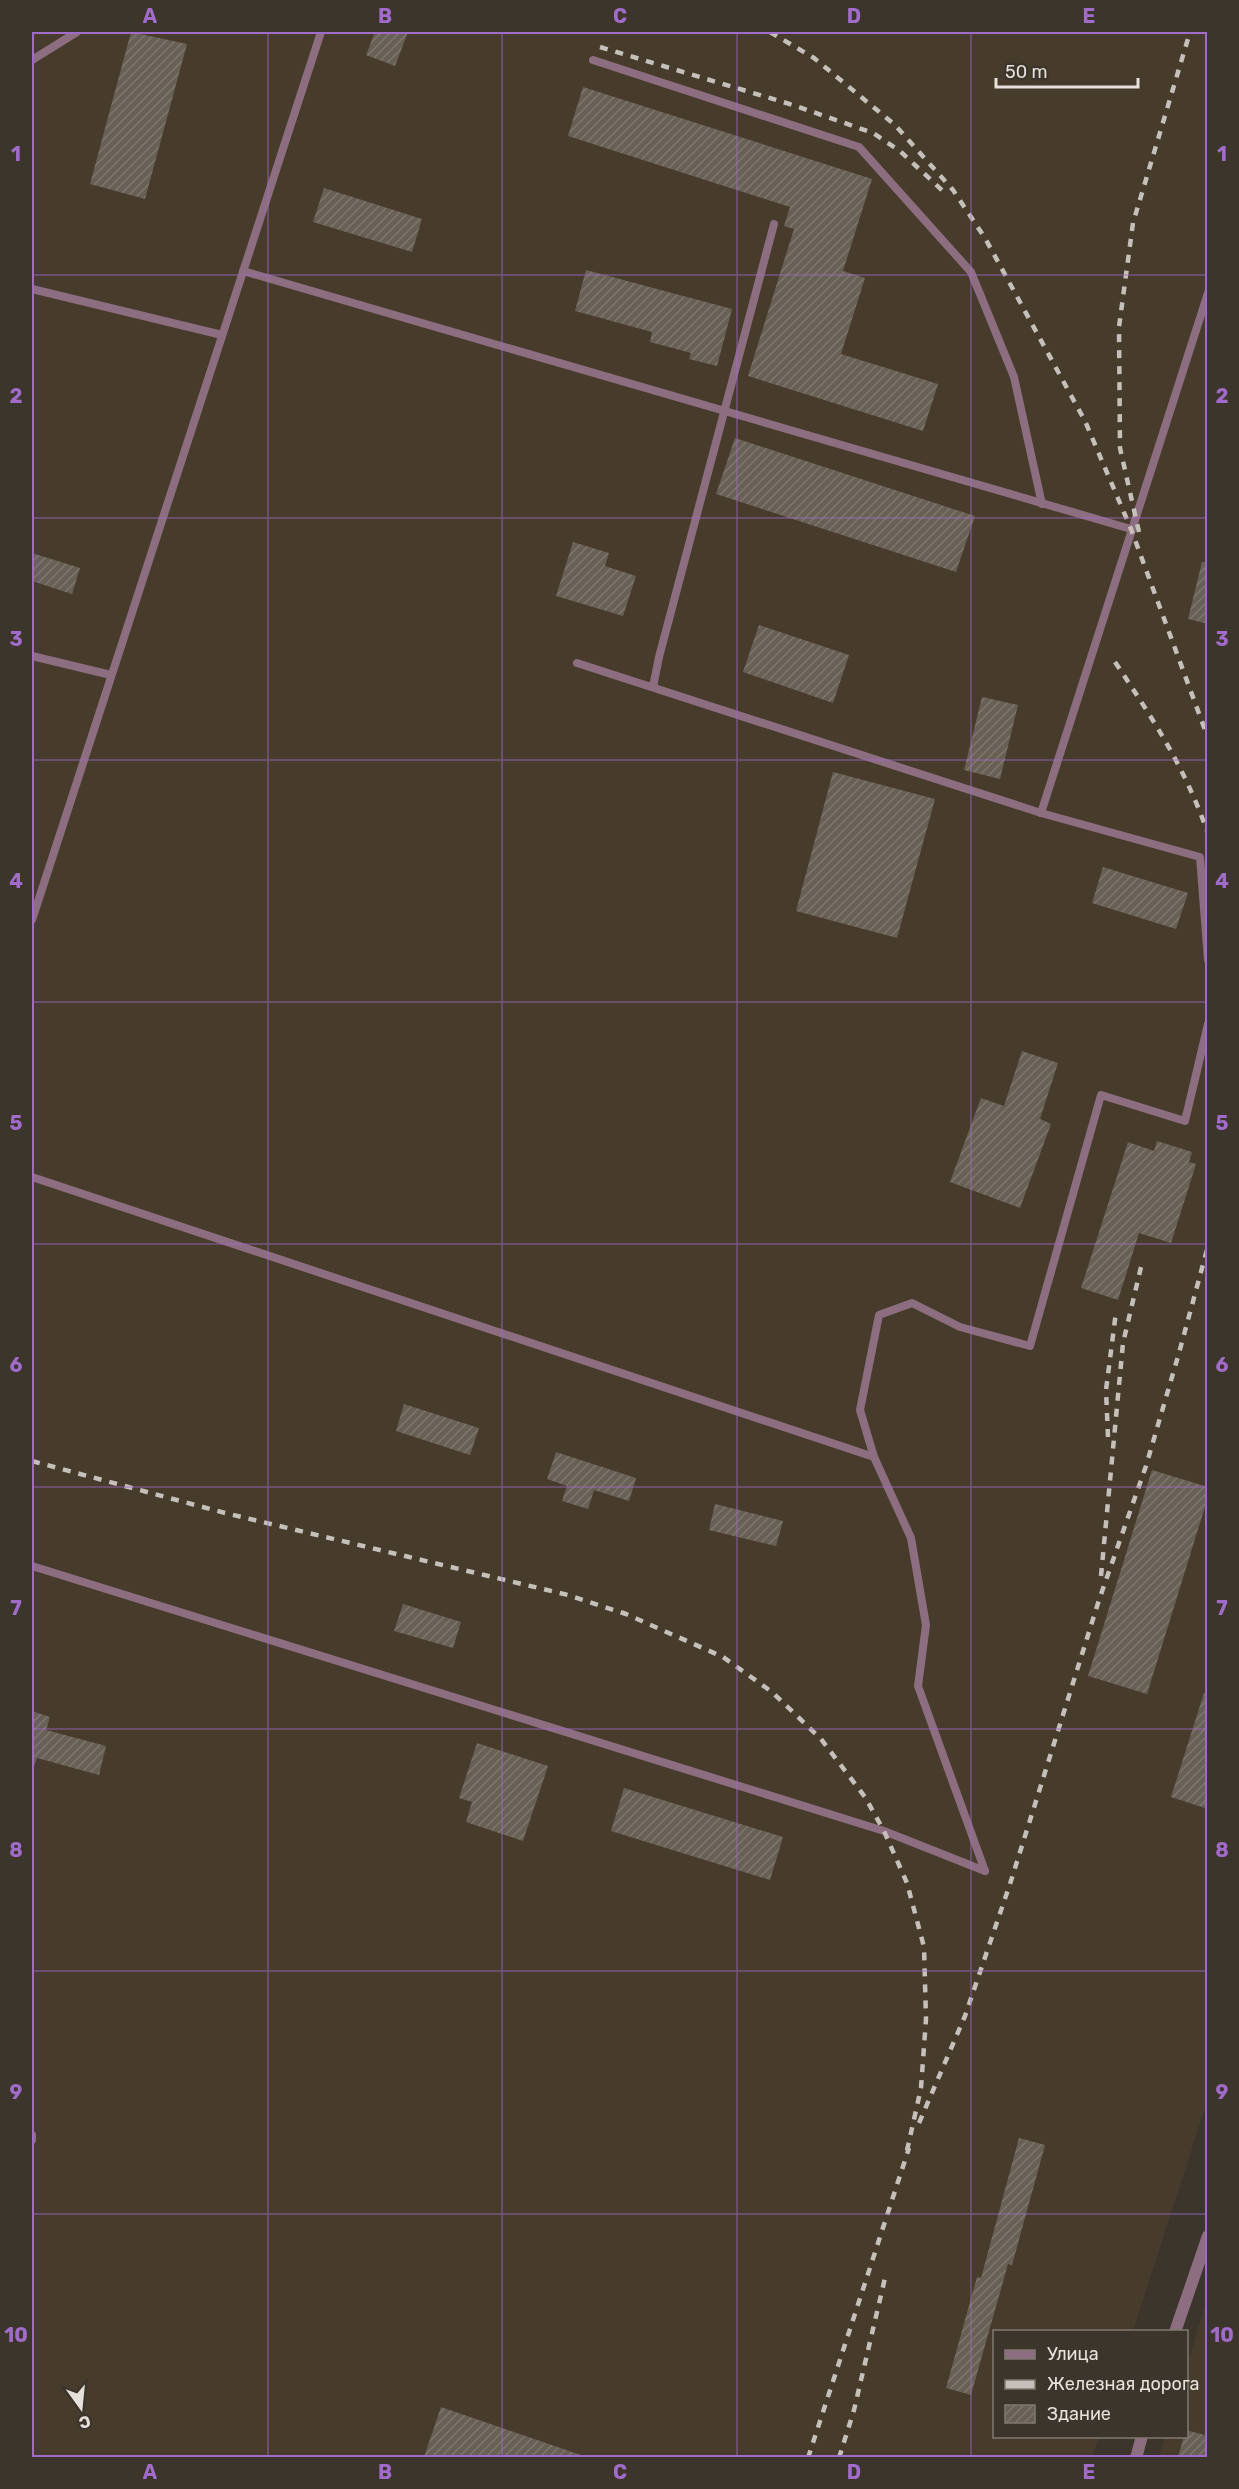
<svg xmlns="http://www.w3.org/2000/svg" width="1239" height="2489" font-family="Rubik,sans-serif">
<defs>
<pattern id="building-hatch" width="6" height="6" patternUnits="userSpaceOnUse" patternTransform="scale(1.5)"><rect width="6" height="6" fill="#696055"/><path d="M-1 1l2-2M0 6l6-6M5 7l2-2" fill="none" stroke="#7e766d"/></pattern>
</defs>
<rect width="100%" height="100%" fill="#3c352b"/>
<!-- built -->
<g fill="#473b2c">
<path d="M32 32H1207V2102L1133 2331 994 2332V2436L1099 2437 1092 2457 32 2458Z"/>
<path d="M1207 2298V2457L1158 2458 1165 2437 1186 2436 1187 2366Z"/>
</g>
<!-- building -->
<g fill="url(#building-hatch)">
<path d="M131 32 187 44 145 199 90 184Z"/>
<path d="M375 32H408L395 66 366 55Z"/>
<path d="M583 87 872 179 843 271 865 278 841 354 938 384 923 431 748 376 794 229 784 226 790 207 568 136Z"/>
<path d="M324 188 422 219 412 252 313 222Z"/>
<path d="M586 270 732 309 717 366 689 359 691 353 650 342 652 332 575 311Z"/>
<path d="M735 438 975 516 956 572 716 494Z"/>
<path d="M573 542 609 553 605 566 636 576 623 616 556 596Z"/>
<path d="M32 553 80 568 72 594 32 581Z"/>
<path d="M1202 562 1208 563V624L1188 619Z"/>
<path d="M759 625 849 655 833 703 743 672Z"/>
<path d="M982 697 1018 705 1000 779 964 770Z"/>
<path d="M833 772 935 799 897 938 796 911Z"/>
<path d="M1103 867 1188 893 1176 929 1092 903Z"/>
<path d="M1022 1051 1058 1063 1040 1119 1051 1124 1020 1208 950 1182 981 1098 1004 1106Z"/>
<path d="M1157 1141 1192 1152 1189 1162 1196 1164 1171 1243 1139 1233 1118 1300 1081 1288 1128 1142 1154 1151Z"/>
<path d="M404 1404 479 1428 470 1455 396 1431Z"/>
<path d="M556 1452 636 1478 629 1501 594 1490 588 1509 562 1501 567 1486 547 1479Z"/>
<path d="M1152 1470 1208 1487V1497L1147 1694 1088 1676Z"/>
<path d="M715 1504 783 1521 776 1546 709 1530Z"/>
<path d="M403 1604 461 1622 453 1648 394 1631Z"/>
<path d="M1204 1693 1208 1694V1809L1171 1797Z"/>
<path d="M32 1711 50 1717 46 1730 106 1746 99 1775 37 1758 34 1766 32 1765Z"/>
<path d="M477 1743 548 1766 523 1841 466 1822 472 1802 459 1798Z"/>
<path d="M624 1788 783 1837 770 1880 611 1831Z"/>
<path d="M1019 2138 1045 2145 1012 2265 1008 2264 971 2395 946 2388 977 2277 981 2278Z"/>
<path d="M441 2407 581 2455 580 2457H424Z"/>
<path d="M1186 2430 1208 2436V2457H1178L1184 2436H1186Z"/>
</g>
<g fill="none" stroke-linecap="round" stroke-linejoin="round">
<!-- service -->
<g stroke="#8d6e80" stroke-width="8">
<path d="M32 60 77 32"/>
<path d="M593 60 859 147 971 272 1014 377 1042 504"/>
<path d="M243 271 1131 529"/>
<path d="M32 289 222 335"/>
<path d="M32 656 111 675"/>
<path d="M577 663 1041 813 1208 293"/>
<path d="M653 687 659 657 774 224"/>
<path d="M1041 813 1200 857 1208 960"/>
<path d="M32 920 321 32"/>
<path d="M32 1177 874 1457"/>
<path d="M32 1566 884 1831 985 1871"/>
<path d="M985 1871 918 1686 926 1625 911 1538 874 1457 860 1410 879 1315 912 1303 960 1327 1030 1346 1101 1095 1185 1121 1208 1024"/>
<path d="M32 2135V2140"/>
</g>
<!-- tertiary -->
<g stroke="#8d6e80" stroke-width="12">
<path d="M1175 2332 1208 2236"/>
<path d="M1136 2458 1142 2436"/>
</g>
<!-- rail -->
<g stroke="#c6c0ba" stroke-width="4.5" stroke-dasharray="8 8" stroke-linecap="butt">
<path d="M770 32 814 58 895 125 953 190 985 238 1085 421 1131 529 1208 738"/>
<path d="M600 47 793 105 873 133 900 151 945 193"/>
<path d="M1139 532 1120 448 1119 327 1133 223 1190 32"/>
<path d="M1115 662C1153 719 1186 769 1208 834"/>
<path d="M1108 1437 1106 1390 1116 1312"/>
<path d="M32 1461 225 1513 568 1595 626 1614 723 1657 772 1692 821 1739 865 1797 884 1831 907 1883 924 1947 926 2019 921 2088 906 2155"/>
<path d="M1101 1576 1123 1343 1141 1267"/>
<path d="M919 2123 965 2016 1010 1884 1099 1600 1146 1466 1179 1353 1208 1246"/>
<path d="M808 2458 909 2148"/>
<path d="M839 2458 854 2410 885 2278"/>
</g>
</g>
<!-- grid -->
<path fill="none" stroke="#a06bc9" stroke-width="1.5" stroke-opacity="0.55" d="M268 32V2458M502 32V2458M737 32V2458M971 32V2458M32 275H1208M32 518H1208M32 760H1208M32 1002H1208M32 1244H1208M32 1487H1208M32 1729H1208M32 1971H1208M32 2214H1208"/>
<!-- border -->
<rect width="1239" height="2489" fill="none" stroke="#3c352b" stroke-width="66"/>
<!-- legend -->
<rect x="993" y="2330" width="195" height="108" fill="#3c352b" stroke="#807a71" stroke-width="1.5"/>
<rect x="1005" y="2350" width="30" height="9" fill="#8d6e80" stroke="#807a71" stroke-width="1.5"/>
<text x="1047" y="2360" font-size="18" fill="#e6e1db">Улица</text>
<rect x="1005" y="2380" width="30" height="9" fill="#c6c0ba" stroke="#807a71" stroke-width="1.5"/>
<text x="1047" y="2390" font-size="18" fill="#e6e1db">Железная дорога</text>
<rect x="1005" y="2405" width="30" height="18" fill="url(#building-hatch)" stroke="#807a71" stroke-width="1.5"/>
<text x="1047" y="2420" font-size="18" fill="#e6e1db">Здание</text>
<!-- north arrow -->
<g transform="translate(81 2408) rotate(165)" stroke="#3c352b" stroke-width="4.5" paint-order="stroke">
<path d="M0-4.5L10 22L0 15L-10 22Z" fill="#e6e1db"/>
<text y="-9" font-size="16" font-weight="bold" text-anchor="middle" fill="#e6e1db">С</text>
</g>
<!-- scale -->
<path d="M996 78v9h142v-9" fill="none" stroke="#e6e1db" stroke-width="3"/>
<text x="1005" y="78" font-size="18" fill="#e6e1db" stroke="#3c352b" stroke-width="4.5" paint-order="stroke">50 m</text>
<rect x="33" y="33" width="1173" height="2423" fill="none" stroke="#a06bc9" stroke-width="2"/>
<g font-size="20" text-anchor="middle" font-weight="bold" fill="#a06bc9">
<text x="150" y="23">A</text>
<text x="385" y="23">B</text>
<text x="620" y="23">C</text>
<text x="854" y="23">D</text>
<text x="1089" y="23">E</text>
<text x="16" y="161">1</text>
<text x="1222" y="161">1</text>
<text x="16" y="403">2</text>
<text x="1222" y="403">2</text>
<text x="16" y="646">3</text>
<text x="1222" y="646">3</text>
<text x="16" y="888">4</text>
<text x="1222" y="888">4</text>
<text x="16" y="1130">5</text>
<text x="1222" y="1130">5</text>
<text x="16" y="1372">6</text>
<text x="1222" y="1372">6</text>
<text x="16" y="1615">7</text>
<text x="1222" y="1615">7</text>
<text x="16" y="1857">8</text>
<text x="1222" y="1857">8</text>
<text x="16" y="2099">9</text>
<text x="1222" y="2099">9</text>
<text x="16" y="2342">10</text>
<text x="1222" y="2342">10</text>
<text x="150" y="2479">A</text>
<text x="385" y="2479">B</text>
<text x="620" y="2479">C</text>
<text x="854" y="2479">D</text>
<text x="1089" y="2479">E</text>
</g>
</svg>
